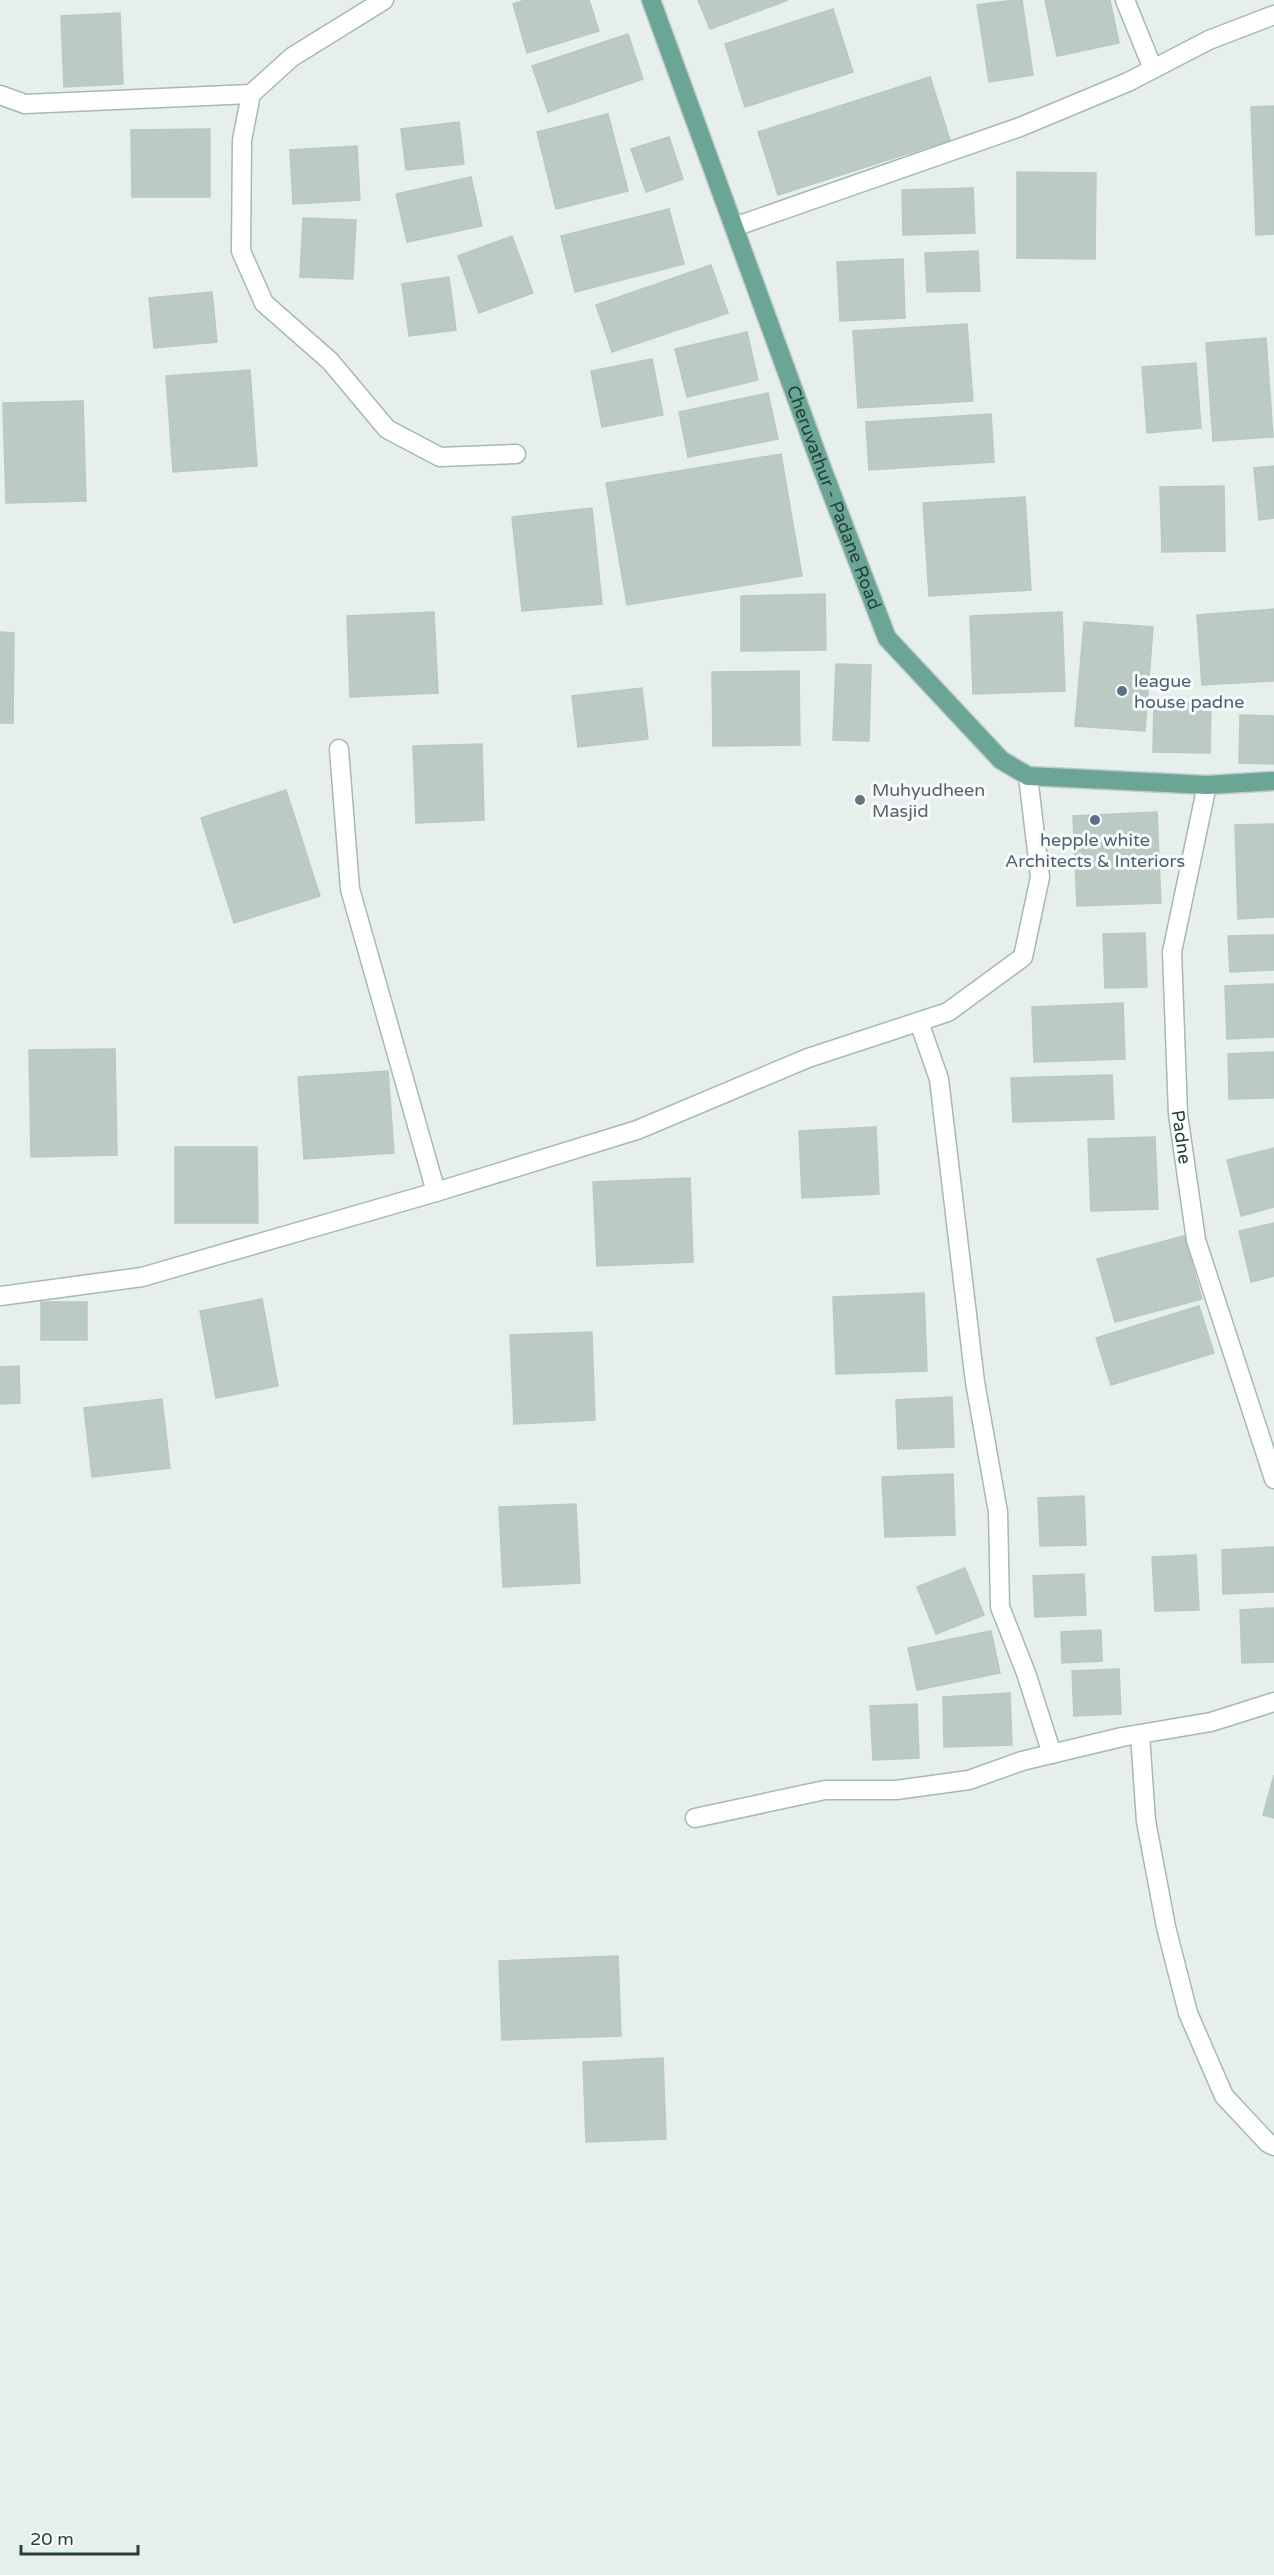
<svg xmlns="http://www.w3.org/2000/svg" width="1274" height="2575" font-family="'Varela Round',sans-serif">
<rect width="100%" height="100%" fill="#e6efeb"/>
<!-- building -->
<g fill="#bbcac4" stroke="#b8c9c2" stroke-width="1.5">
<path d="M525 0H589L599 31 527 53 513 4Z"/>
<path d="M698 0H788L710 29Z"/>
<path d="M1014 0H1022L1033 75 989 82 977 5Z"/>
<path d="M1045 0H1110L1119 43 1057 56Z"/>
<path d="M833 9 853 72 745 107 725 44Z"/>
<path d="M120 13 123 84 64 87 61 16Z"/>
<path d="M628 34 643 79 548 112 532 66Z"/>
<path d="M930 77 950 140 778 195 758 132Z"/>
<path d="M1274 106V234L1256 235 1251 107Z"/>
<path d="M608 114 628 191 556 209 537 132Z"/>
<path d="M459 122 464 164 406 170 401 129Z"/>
<path d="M210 129V197H132L131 130Z"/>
<path d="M669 137 683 179 646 192 631 149Z"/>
<path d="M357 146 360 200 293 204 290 150Z"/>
<path d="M1017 172 1096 173 1095 259 1017 258Z"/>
<path d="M471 177 482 226 407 242 396 194Z"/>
<path d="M973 188 975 233 903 235 902 190Z"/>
<path d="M669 209 684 264 575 292 561 236Z"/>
<path d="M303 218 356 220 353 279 300 277Z"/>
<path d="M512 236 533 293 479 313 458 256Z"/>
<path d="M978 251 980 291 927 292 925 253Z"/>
<path d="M903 259 905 318 840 321 837 262Z"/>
<path d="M711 265 728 313 612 352 596 305Z"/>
<path d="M449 277 456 330 409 336 402 284Z"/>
<path d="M212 292 217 342 154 348 149 298Z"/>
<path d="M967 324 973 401 858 408 853 331Z"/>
<path d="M747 332 758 380 687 397 675 349Z"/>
<path d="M1266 338 1273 437 1213 441 1206 343Z"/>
<path d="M652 359 663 415 602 427 591 371Z"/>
<path d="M1196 363 1201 428 1147 433 1142 367Z"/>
<path d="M250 370 257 466 173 472 166 376Z"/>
<path d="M768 393 778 439 688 457 679 412Z"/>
<path d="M83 401 86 501 6 503 3 403Z"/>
<path d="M991 414 994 462 869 470 866 422Z"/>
<path d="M781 454 802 576 627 605 606 483Z"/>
<path d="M1274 466V518L1259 520 1254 468Z"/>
<path d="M1224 486 1225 551 1162 552 1160 487Z"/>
<path d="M1025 497 1031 590 929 596 923 503Z"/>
<path d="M592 508 602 604 522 611 512 517Z"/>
<path d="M825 594 826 650 741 651V596Z"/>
<path d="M1274 609V681L1202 685 1197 615Z"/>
<path d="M434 612 438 693 350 697 347 616Z"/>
<path d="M1062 612 1065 691 973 694 970 616Z"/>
<path d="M1084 622 1153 627 1145 731 1075 726Z"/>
<path d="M0 632 14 633 13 723H0Z"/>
<path d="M836 664 871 665 869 741 833 740Z"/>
<path d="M799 671 800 745 713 746 712 672Z"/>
<path d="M642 688 648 739 578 747 572 696Z"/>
<path d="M1154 702 1211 703 1210 753 1153 752Z"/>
<path d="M1240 715 1274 716V764L1239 763Z"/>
<path d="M482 744 484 820 416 823 413 746Z"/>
<path d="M286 790 320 896 234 923 201 818Z"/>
<path d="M1157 812 1161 903 1077 906 1073 816Z"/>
<path d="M1274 824V917L1238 919 1235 825Z"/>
<path d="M1145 933 1147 987 1105 988 1103 934Z"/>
<path d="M1274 935V970L1230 972 1228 936Z"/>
<path d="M1274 984V1037L1227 1039 1225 986Z"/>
<path d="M1123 1003 1125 1059 1034 1062 1032 1007Z"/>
<path d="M115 1049 117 1155 31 1157 29 1050Z"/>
<path d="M1274 1052V1098L1229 1099 1228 1054Z"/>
<path d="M388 1071 394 1153 304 1159 298 1077Z"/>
<path d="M1112 1075 1114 1119 1013 1122 1011 1078Z"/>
<path d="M876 1127 879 1194 802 1198 799 1131Z"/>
<path d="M1155 1137 1158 1209 1091 1211 1088 1139Z"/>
<path d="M175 1147H257L258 1223H175Z"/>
<path d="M1274 1148V1207L1241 1216 1227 1160Z"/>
<path d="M690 1178 693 1262 597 1266 593 1182Z"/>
<path d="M1274 1223V1276L1251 1282 1239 1231Z"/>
<path d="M1184 1236 1202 1299 1115 1322 1097 1259Z"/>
<path d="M924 1293 927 1371 836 1374 833 1297Z"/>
<path d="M262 1299 278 1386 216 1398 200 1311Z"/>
<rect x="41" y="1302" width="46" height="38"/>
<path d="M1199 1306 1214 1353 1111 1385 1096 1338Z"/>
<path d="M592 1332 595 1420 514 1424 510 1335Z"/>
<path d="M19 1366 20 1403 0 1404V1367Z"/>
<path d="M952 1397 954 1447 898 1449 896 1400Z"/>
<path d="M162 1399 170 1468 92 1477 84 1408Z"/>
<path d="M953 1474 955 1535 885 1537 882 1477Z"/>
<path d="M1084 1496 1086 1545 1040 1546 1038 1498Z"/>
<path d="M576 1504 580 1583 503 1587 499 1507Z"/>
<path d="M1274 1547V1592L1223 1594 1222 1550Z"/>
<path d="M1196 1555 1199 1610 1155 1611 1152 1557Z"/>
<path d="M965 1568 984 1615 936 1634 917 1587Z"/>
<path d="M1084 1574 1086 1615 1035 1617 1033 1576Z"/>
<path d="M1274 1608V1662L1242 1663 1240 1610Z"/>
<path d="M1101 1630 1102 1661 1062 1663 1061 1632Z"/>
<path d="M991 1631 1000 1673 917 1690 908 1648Z"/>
<path d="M1119 1669 1121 1714 1074 1716 1072 1671Z"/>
<path d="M1010 1693 1012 1745 944 1747 943 1697Z"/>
<path d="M917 1704 919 1758 873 1760 870 1706Z"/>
<path d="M1274 1775V1818L1263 1815Z"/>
<path d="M618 1956 621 2036 502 2040 499 1961Z"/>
<path d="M663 2058 666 2139 586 2142 583 2062Z"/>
</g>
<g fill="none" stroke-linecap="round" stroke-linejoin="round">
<!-- minor casing -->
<g stroke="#a8b8b2" stroke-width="21">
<g id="minor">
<path d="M384 0 292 57 251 94 242 140 241 251 264 303 330 361 387 429 440 457 516 454"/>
<path d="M1125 0 1153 69"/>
<path d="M0 95 25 104 251 94"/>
<path d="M734 227 1020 127 1128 82 1209 40 1274 15"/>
<path d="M339 749 350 889 436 1192"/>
<path id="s1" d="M1207 785 1172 952 1178 1114 1196 1240 1274 1479"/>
<path d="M919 1022 939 1079 975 1382 998 1512 1000 1607 1026 1673 1052 1754"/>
<path d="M0 1296 142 1277 436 1192 637 1130 808 1058 948 1012 1023 957 1040 877 1028 776"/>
<path d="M1140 1735 1146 1821 1166 1927 1188 2013 1224 2096 1268 2143 1274 2146"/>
<path d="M695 1818 825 1790H896L969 1780 1022 1761 1122 1737 1211 1722 1274 1702"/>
</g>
</g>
<!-- major casing -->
<g stroke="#c2cac8" stroke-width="21">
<g id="major">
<path id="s2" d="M651 0 823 471 887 638 1001 760 1028 776 1207 785 1274 781"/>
</g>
</g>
<!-- minor -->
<use href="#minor" stroke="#fff" stroke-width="18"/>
<!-- major -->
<use href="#major" stroke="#6aa596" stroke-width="18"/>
</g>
<!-- markers -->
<g fill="#5c6f8a" stroke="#f7fbf9" stroke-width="2">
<circle cx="1122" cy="691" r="6"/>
<circle cx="1095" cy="820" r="6"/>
</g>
<circle fill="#6b7280" stroke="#f7fbf9" stroke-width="2" cx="860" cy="800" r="6"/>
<g text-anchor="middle" stroke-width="6" stroke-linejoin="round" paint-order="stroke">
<!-- street labels -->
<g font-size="18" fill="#24423a" stroke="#f7fbf9">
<text dy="6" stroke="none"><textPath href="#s2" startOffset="530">Cheruvathur - Padane Road</textPath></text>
<text dy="6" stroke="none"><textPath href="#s1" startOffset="356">Padne</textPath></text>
</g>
<!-- service labels -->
<g font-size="18" fill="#4e5e75" stroke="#f7fbf9" text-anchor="start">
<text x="1134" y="687">league<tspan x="1134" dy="21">house padne</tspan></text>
<text x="1095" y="846" text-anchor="middle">hepple white<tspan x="1095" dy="21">Architects &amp; Interiors</tspan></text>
</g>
<!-- worship labels -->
<g font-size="18" fill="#5b616d" stroke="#f7fbf9" text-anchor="start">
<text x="872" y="796">Muhyudheen<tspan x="872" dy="21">Masjid</tspan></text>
</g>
</g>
<!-- scale -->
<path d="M21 2545v9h117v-9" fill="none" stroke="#24423a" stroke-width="3"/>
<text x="30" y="2545" font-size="18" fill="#24423a" stroke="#f7fbf9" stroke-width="4.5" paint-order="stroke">20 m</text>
</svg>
